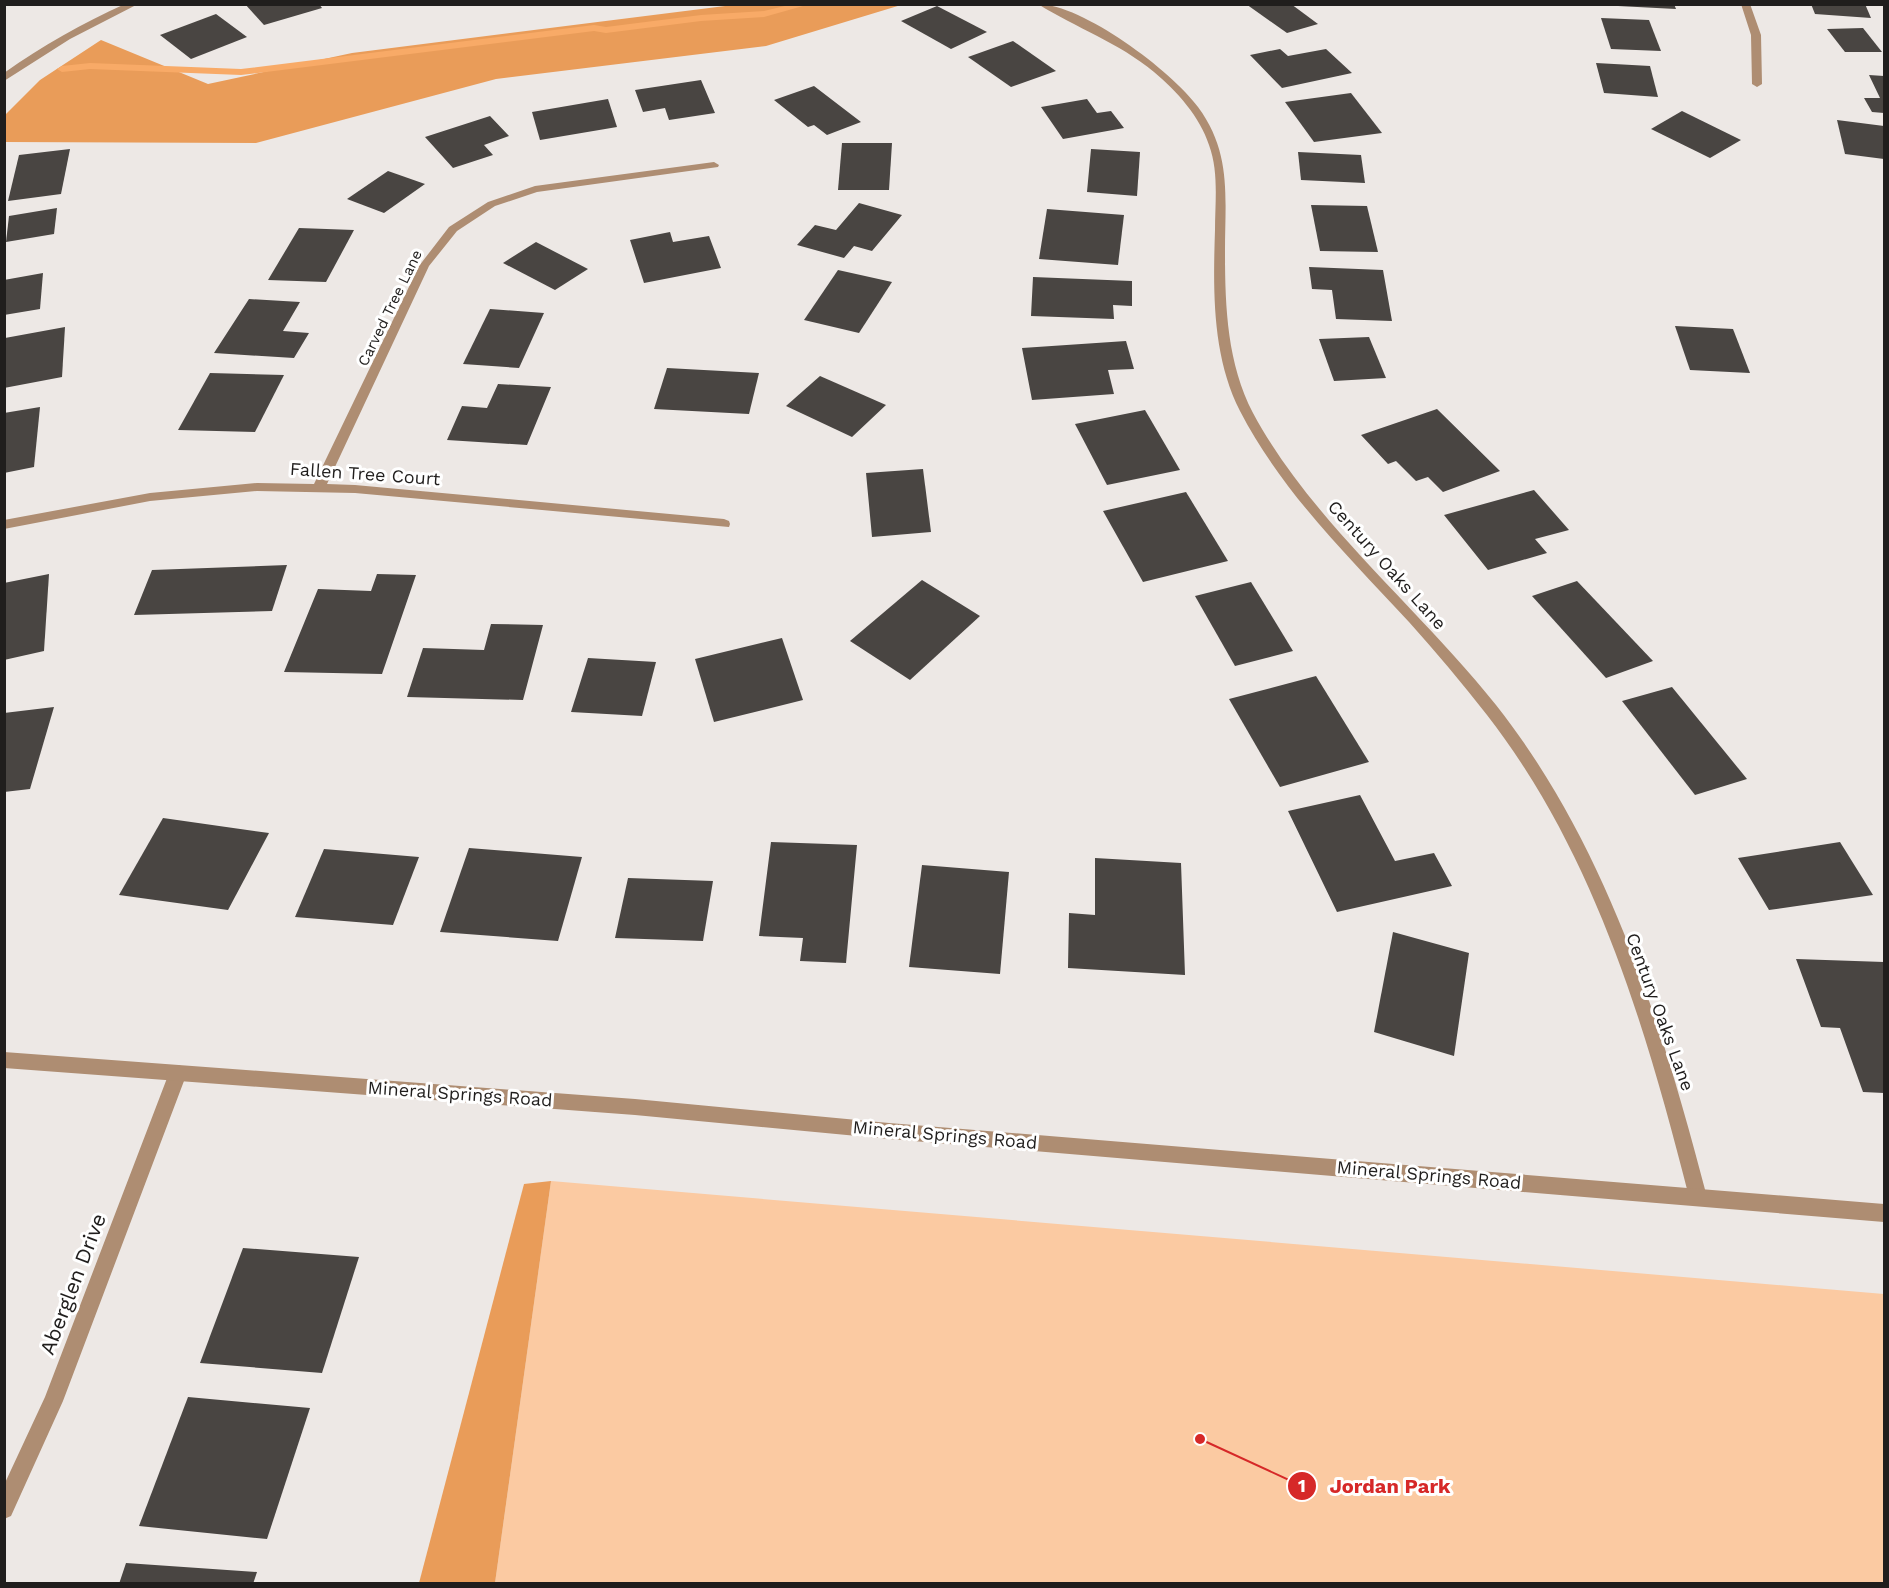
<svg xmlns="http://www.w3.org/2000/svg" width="1889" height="1588" font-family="'Work Sans',sans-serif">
<rect width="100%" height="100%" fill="#ede8e5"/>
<!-- green -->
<path fill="#fbcaa2" d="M551 1181 1884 1294V1583H495Z"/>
<!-- forest -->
<g fill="#e99c59">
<path d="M733 5H901L766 46 496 79 256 143 5 142V115L40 80 101 40 208 84 352 53Z"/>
<path d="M551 1181 495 1583H419L524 1184Z"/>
</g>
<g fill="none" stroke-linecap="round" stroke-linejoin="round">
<!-- stream -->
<path fill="#f8aa67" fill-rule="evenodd" d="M793 4H810L764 17 701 21 606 33 594 31 241 75 90 69 62 72 57 69 62 66 90 63 241 69 594 25 606 27 701 15 764 11Z"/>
</g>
<!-- building -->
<g fill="#494542">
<path d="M245 4H319L322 8 264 25Z"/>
<path d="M1246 4H1291L1318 24 1287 33Z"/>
<path d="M1619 4H1674L1676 9 1618 6Z"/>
<path d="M1811 4H1865L1871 18 1815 14Z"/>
<path d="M937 6 987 32 951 49 901 21Z"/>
<path d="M216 14 247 37 191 59 160 35Z"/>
<path d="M1601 18 1649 20 1661 51 1611 49Z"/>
<path d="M1863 28 1882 52H1845L1827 29Z"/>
<path d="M1013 41 1056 71 1011 87 968 57Z"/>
<path d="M1280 49 1288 56 1326 49 1352 73 1282 88 1250 55Z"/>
<path d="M1596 63 1650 66 1658 97 1604 93Z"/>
<path d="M1869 75 1884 76V113L1872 112 1864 98H1880Z"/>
<path d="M701 80 715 113 669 120 665 108 643 112 635 90Z"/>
<path d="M814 86 861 122 827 135 814 125 808 127 774 100Z"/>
<path d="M1351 93 1382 133 1314 142 1285 102Z"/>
<path d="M608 99 617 127 540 140 532 112Z"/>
<path d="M1087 99 1097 113 1111 111 1124 128 1063 139 1041 107Z"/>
<path d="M1682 111 1741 140 1710 158 1651 129Z"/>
<path d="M490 116 509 136 484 145 493 155 453 168 425 137Z"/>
<path d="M1837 120 1884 126V159L1845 154Z"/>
<path d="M842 143H892L889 190H838Z"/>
<path d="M70 149 61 194 8 201 19 155Z"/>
<path d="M1091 149 1140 152 1137 196 1087 192Z"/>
<path d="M1298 152 1361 155 1365 183 1301 180Z"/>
<path d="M388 171 425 184 384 213 347 199Z"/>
<path d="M859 203 902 215 872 251 854 246 844 258 797 245 815 225 836 230Z"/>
<path d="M1311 205 1367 206 1378 252 1320 251Z"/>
<path d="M57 208 54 234 6 242 9 216Z"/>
<path d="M1047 209 1124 215 1118 265 1039 259Z"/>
<path d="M299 228 354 230 326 282 268 280Z"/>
<path d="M670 232 673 242 709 236 721 268 644 283 630 240Z"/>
<path d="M536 242 588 269 555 290 503 263Z"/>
<path d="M1309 267 1383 270 1392 321 1336 319 1332 290 1312 289Z"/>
<path d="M838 270 892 282 859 333 804 320Z"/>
<path d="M43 273 40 309 4 315V280Z"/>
<path d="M1033 277 1132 281V306L1113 305 1114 319 1031 316Z"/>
<path d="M249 299 300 302 283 331 309 333 294 358 214 353Z"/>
<path d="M490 309 544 313 519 368 463 364Z"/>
<path d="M1675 326 1733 329 1750 373 1690 370Z"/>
<path d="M65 327 62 377 4 388 5 338Z"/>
<path d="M1369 337 1386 378 1334 381 1319 339Z"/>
<path d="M1126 341 1134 369 1108 370 1114 394 1032 400 1022 348Z"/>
<path d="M667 368 759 373 749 414 654 409Z"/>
<path d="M210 373 284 375 255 432 178 430Z"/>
<path d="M820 376 886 405 852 437 786 406Z"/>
<path d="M498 384 551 387 527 445 447 440 462 406 487 408Z"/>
<path d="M40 407 34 467 4 473V413Z"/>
<path d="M1437 409 1500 471 1443 492 1428 477 1416 481 1396 461 1388 464 1361 435Z"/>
<path d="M1145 410 1180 470 1107 485 1075 424Z"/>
<path d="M923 469 931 532 872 537 866 473Z"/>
<path d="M1534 490 1569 530 1535 539 1547 553 1488 570 1444 515Z"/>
<path d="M1186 492 1228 561 1143 582 1103 511Z"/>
<path d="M287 565 272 611 134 615 152 570Z"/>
<path d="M49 574 44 651 4 660V583Z"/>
<path d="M377 574 416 575 382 674 284 672 318 589 371 591Z"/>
<path d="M922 580 980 616 910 680 850 641Z"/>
<path d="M1577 581 1653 661 1606 678 1532 596Z"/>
<path d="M1251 582 1293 651 1235 666 1195 596Z"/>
<path d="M491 624 543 625 523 700 407 697 423 648 484 650Z"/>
<path d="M782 638 803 700 714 722 695 659Z"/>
<path d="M588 658 656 662 642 716 571 712Z"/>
<path d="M1316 676 1369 762 1280 787 1229 699Z"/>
<path d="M1672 687 1747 779 1695 795 1622 701Z"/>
<path d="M54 707 30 789 4 792V713Z"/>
<path d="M1360 795 1395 861 1434 853 1452 886 1337 912 1288 811Z"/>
<path d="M163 818 269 833 228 910 119 895Z"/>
<path d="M771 842 857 845 846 963 800 961 803 938 759 936Z"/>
<path d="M1840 842 1873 895 1769 910 1738 858Z"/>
<path d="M469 848 582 857 558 941 440 932Z"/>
<path d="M324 849 419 857 393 925 295 917Z"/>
<path d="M1095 858 1181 863 1185 975 1068 968 1069 913 1095 915Z"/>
<path d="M922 865 1009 872 1000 974 909 967Z"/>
<path d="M628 878 713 881 703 941 615 938Z"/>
<path d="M1393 932 1469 953 1454 1056 1374 1032Z"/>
<path d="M1796 959 1884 962V1093L1863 1092 1840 1028 1821 1027Z"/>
<path d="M243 1248 359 1257 322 1373 200 1363Z"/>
<path d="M188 1397 310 1408 267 1539 139 1526Z"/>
<path d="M126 1563 257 1572 253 1584H119Z"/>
</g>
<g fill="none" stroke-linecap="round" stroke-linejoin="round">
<!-- minor -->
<g fill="#ae8d72" fill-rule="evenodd">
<path d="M125 4H138L70 39 4 81V73C42 46 83 23 125 4Z"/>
<path d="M1038 4C1082 4 1172 71 1198 107 1232 153 1225 197 1225 251 1225 306 1227 363 1253 413 1311 521 1419 608 1496 705 1608 847 1662 1025 1707 1197L1704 1203 1698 1206 1692 1203 1689 1197C1646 1028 1595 854 1487 715 1462 683 1436 652 1409 622 1348 556 1282 492 1240 411 1212 356 1213 291 1215 230 1215 202 1219 172 1209 145 1200 117 1177 91 1154 72 1118 42 1076 28 1038 4Z"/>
<path d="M1741 4H1750L1761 35 1762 84 1757 87 1752 84 1751 35Z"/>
<path d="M714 162 719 165 718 167 537 192 495 206 457 231 429 266 327 484 355 485 724 519 729 521 730 524 729 527 355 493 257 491 150 501 4 529V520L150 493 257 483 314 484 419 266 449 227 488 202 535 186Z"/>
<path d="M178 1065 184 1067 187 1073 63 1401 11 1516 4 1519V1485L45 1397 169 1073 172 1067Z"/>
</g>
<!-- tertiary -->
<path fill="#ae8d72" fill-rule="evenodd" d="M4 1052 635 1099 889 1123 1884 1204V1222L889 1139 635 1115 4 1068Z"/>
</g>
<g text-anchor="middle" stroke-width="6" stroke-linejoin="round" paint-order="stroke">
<!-- far-street labels -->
<g font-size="15" fill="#201e1d" stroke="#fff">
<text transform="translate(390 308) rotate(-64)" y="5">Carved Tree Lane</text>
</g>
<!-- street labels -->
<g font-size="18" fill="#201e1d" stroke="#fff">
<text transform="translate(365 474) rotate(4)" y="6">Fallen Tree Court</text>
<text transform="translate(1387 565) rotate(48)" y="6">Century Oaks Lane</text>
<text transform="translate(1660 1012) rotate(70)" y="6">Century Oaks Lane</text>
<text transform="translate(460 1094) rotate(4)" y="6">Mineral Springs Road</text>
<text transform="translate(945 1135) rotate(5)" y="6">Mineral Springs Road</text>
<text transform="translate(1429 1175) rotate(5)" y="6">Mineral Springs Road</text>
</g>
<!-- near-street labels -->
<g font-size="21" fill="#201e1d" stroke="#fff">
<text transform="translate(73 1284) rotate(-69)" y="7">Aberglen Drive</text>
</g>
</g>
<!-- callouts -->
<path fill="none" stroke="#d62828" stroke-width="2" d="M1200 1439L1302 1486"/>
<g fill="#d62828" stroke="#fff" stroke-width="2">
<circle cx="1200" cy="1439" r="6"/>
<circle cx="1302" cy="1486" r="15"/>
</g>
<g font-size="18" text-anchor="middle" font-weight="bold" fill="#fff">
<text x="1302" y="1492">1</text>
</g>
<g font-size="20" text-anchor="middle" font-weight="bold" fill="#d62828" stroke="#fff" stroke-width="6" stroke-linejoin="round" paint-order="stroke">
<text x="1390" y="1493">Jordan Park</text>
</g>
<!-- border -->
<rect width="1889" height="1588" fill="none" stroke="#201e1d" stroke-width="12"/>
</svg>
